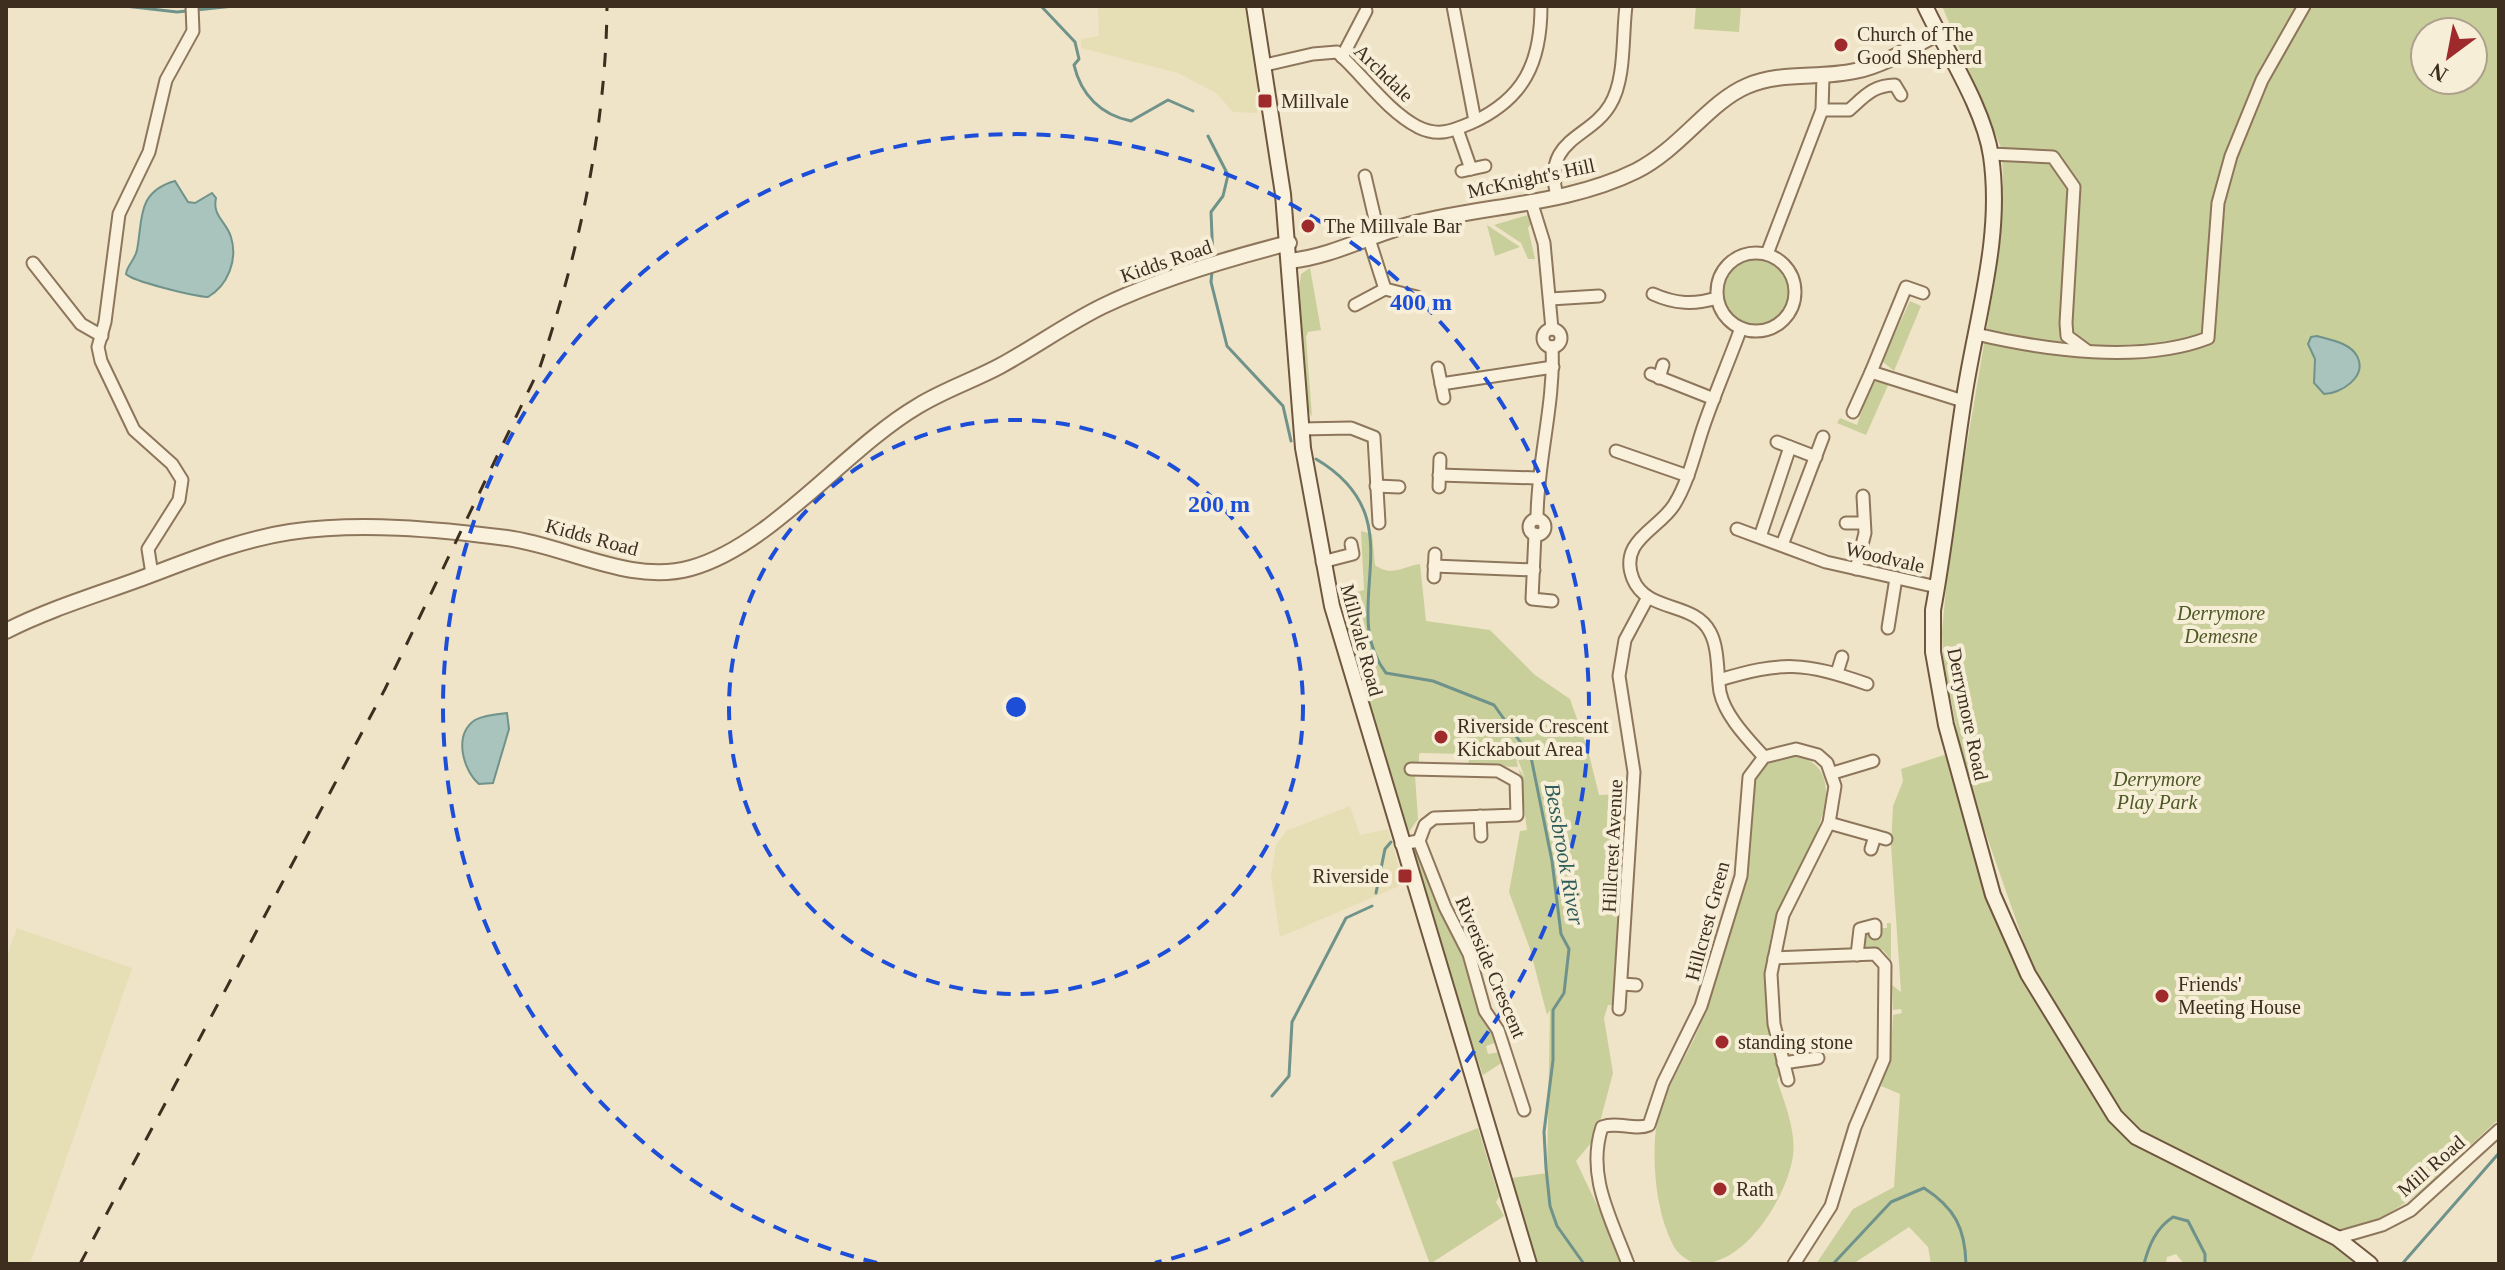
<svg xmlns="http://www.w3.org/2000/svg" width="2505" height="1270" font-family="'Times New Roman',serif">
<rect width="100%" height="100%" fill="#f0e4c8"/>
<!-- farmland -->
<g fill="#e6deb5">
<path d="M1098 6H1244L1257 76V113L1233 112 1216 93 1178 73 1081 48V39L1099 36Z"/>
<path d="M1350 806 1360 835 1388 829 1404 884 1280 937 1271 876 1276 845 1286 831Z"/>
<path d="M17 928 132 968 30 1264H6V958Z"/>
</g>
<!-- green -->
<g fill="#c9cf9b" fill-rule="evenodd">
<path d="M1696 6H1741L1739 32 1694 29Z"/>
<path d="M1942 6H2499V1119C2463 1150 2431 1189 2389 1213 2369 1225 2345 1226 2327 1241L2355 1264H2184L2176 1254 2167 1257 2166 1264H1931L1928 1247 1909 1227 1853 1264H1816L1853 1209 1894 1187 1900 1094 1881 1086 1891 1052 1893 1015 1902 1013 1901 1009 1893 1010 1892 985 1901 992 1891 845 1893 806 1903 781 1901 769 1947 754 2003 914 2036 977 1966 777 1943 659 1942 632 1950 544 1994 285 2003 181 2002 150ZM2425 32H2473V80H2425Z"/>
<path d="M1528 215 1531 224 1528 228 1535 259H1528L1521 243 1494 225Z"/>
<path d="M1487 225 1520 247 1495 256Z"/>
<circle cx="1755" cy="291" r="34"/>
<path d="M1310 268 1321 330 1308 332 1306 337 1312 417 1307 407 1298 297 1301 274Z"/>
<path d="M1910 301 1921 306 1894 371 1882 361Z"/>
<path d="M1881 379 1889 383 1866 435 1837 423 1840 418 1857 425 1871 384Z"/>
<path d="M1361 531 1372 534 1375 565C1391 577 1402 567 1420 564L1426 621 1490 630 1535 675 1570 699 1588 750 1599 795 1626 794 1612 1005H1608L1604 1018 1613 1073 1596 1137 1576 1161 1617 1247 1620 1264H1534L1511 1178 1547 1173 1550 1010 1547 1015 1530 949 1509 892 1520 831 1527 830 1519 769 1525 778 1515 752 1518 767 1469 765 1466 729 1461 728V754L1422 753 1419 754V762L1407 764 1409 773 1415 775 1418 819 1409 832 1338 603 1339 597 1364 590Z"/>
<path d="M1785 753C1878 765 1785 881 1773 927 1760 978 1767 1024 1780 1073L1777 1080C1785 1104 1796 1130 1793 1156 1787 1197 1743 1270 1695 1263 1687 1261 1677 1253 1673 1245 1657 1214 1653 1172 1655 1138 1658 1100 1679 1070 1695 1037 1715 993 1726 945 1739 899 1749 861 1743 822 1752 785 1756 768 1770 759 1785 753Z"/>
<path d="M1412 847 1418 849 1442 916C1472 937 1465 1005 1496 1033L1497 1042 1486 1046 1488 1054 1500 1052 1506 1060 1483 1075 1451 986Z"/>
<path d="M1887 923H1891V960L1883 950 1864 947 1862 934 1868 930 1880 934V928H1887Z"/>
<path d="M1478 1128 1499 1197 1496 1202 1504 1216 1430 1264 1392 1162Z"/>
</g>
<!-- water -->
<g fill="#a9c4bc" stroke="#6f938a" stroke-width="2">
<path d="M175 181 188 202 195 203 212 193 216 198C212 216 226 221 231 237 238 260 228 285 208 297 192 296 132 281 126 274 127 265 135 260 137 250 143 220 136 192 175 181Z"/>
<path d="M2317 336C2331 340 2350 343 2357 356 2368 377 2340 394 2324 394L2314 383 2315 359 2308 344 2311 337Z"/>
<path d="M507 713 509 729 493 783 479 784C463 770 453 735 475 720 484 715 497 714 507 713Z"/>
</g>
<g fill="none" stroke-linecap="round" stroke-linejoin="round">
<!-- stream -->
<g stroke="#6f938a" stroke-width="3">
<path d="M125 6 177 12 234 6"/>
<path d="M1041 6 1075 42 1079 59 1074 65C1081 95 1101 115 1131 121L1168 100 1193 111"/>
<path d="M1208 136 1228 175 1223 196 1211 212 1213 260"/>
<path d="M1212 271 1211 282 1227 346 1283 406 1291 441"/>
<path d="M1316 459C1419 520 1335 607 1386 673L1433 681 1494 705 1531 757 1552 861 1561 934 1569 949 1564 993 1553 1010V1060L1544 1132 1546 1168 1550 1206 1557 1226 1584 1264"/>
<path d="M1376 893 1385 849 1391 842"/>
<path d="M1272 1096 1289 1076 1292 1022 1331 947 1346 918 1372 906"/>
<path d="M1833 1264 1891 1202 1924 1188C1955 1208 1965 1228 1966 1264"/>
<path d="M2144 1264C2149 1245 2156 1228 2173 1217L2188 1221 2205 1254V1264"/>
<path d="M2402 1264 2499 1153"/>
</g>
<!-- minor casing -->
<g stroke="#8d765c" stroke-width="15">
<g id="minor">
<path d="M1453 6 1475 121"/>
<path d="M1342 57 1366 11"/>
<path d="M1265 65 1313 54 1337 52C1364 76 1386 110 1418 127 1438 137 1452 131 1471 123 1524 99 1541 63 1541 6"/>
<path d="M1822 110H1849C1864 97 1873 85 1895 85L1901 95"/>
<path d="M1457 129 1471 169"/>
<path d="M1991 154 2053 157 2074 187 2066 323 2067 336 2086 350"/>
<path d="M1462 171 1485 166"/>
<path d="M1365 176 1379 236"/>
<path d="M1557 196C1542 138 1590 139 1610 105 1626 79 1622 36 1626 6"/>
<path d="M1531 201 1544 243 1552 329"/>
<path d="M1369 239 1385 289"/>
<circle cx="1756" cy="292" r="39"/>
<path d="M1767 254 1822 110 1823 76"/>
<path d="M33 263 81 324 102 336"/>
<path d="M1653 294C1675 304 1694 305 1717 298"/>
<path d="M1550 299 1599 296"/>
<path d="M1355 305 1385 289 1417 297"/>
<path d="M1741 328C1729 361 1715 393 1704 425 1695 451 1689 481 1674 505 1658 530 1618 541 1633 579 1647 613 1694 601 1710 632 1719 648 1717 674 1720 692 1725 716 1748 739 1764 757"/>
<circle cx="1552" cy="338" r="9"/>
<path d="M1976 334C2044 350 2141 364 2208 338L2218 203 2231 156 2262 80 2304 6"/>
<path d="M1438 368 1444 398"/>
<path d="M1871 372 1906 287 1923 293"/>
<path d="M1651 374 1714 399"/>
<path d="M1659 378 1663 365"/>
<path d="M1441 384 1553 367"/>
<path d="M1853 412 1871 372 1963 401"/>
<path d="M1301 429 1351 428 1374 437 1379 523"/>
<path d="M1777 442 1816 457"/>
<path d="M1616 451 1688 476"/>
<path d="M1439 475 1537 478"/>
<path d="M1376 486 1399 487"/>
<path d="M1439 487 1440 459"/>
<path d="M1537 519C1537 461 1555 404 1552 347"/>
<circle cx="1537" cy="527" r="8"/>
<path d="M1846 523H1864"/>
<path d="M1737 529 1826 562 1937 587"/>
<path d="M1535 534 1532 599 1552 601"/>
<path d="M1760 537 1790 447"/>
<path d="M1782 545 1823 437"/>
<path d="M1322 562 1353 554 1351 544"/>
<path d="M1434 566 1534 570"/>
<path d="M1856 569 1865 533 1863 496"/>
<path d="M152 574 148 549 179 500 182 480 172 464 134 430 101 361 98 347 105 322 119 214 149 152 166 80 193 31 192 6"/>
<path d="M1434 577 1435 554"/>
<path d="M1888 628 1896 578"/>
<path d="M1837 673 1842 657"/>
<path d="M1719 680C1782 661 1804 662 1867 684"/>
<path d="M1411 769 1498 771 1516 781 1517 815 1434 818 1425 825 1419 841"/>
<path d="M1833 773 1873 761"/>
<path d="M1480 816 1481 836"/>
<path d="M1829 823 1886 839"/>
<path d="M1401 844 1419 841 1445 907 1469 954 1485 1011 1498 1030 1524 1110"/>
<path d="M1871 849 1875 836"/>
<path d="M1857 955 1860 929 1875 925V933"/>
<path d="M1774 958 1875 954 1885 965 1884 1059 1855 1127 1831 1206 1794 1264"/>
<path d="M1622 984 1636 985"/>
<path d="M1619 1009 1634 772 1619 676 1625 640 1648 597"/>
<path d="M1783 1063 1818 1058"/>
<path d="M2337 1238 2382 1225 2411 1210 2499 1130"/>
<path d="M1628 1264C1611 1218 1586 1176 1602 1127 1618 1121 1635 1131 1649 1125L1663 1083 1701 1006 1741 876 1749 777 1764 757 1796 749 1818 755 1827 763 1835 786 1829 823 1783 915 1771 974 1774 1024 1788 1080"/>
</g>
</g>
<!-- tertiary casing -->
<g stroke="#8d765c" stroke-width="18">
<g id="tertiary">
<path d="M1290 261C1334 256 1369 235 1412 224 1486 205 1567 205 1636 171 1680 149 1709 102 1747 86 1781 71 1819 79 1855 71 1885 65 1912 47 1938 33"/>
<path d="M6 631C47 610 93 596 137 580 186 562 237 540 290 532 360 522 437 529 507 538 567 546 630 585 691 568 771 546 845 449 918 406 944 390 974 380 1000 366 1035 347 1068 323 1103 306 1161 278 1226 259 1289 243"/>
</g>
</g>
<!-- secondary casing -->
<g stroke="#6f573f" stroke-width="18">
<g id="secondary">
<path d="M1254 6 1283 194 1303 448 1332 606 1529 1264"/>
<path d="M1925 6C1946 51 1984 108 1991 156 2003 238 1976 318 1964 398 1953 468 1946 540 1933 610V652L1946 725 1993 895 2028 974 2115 1116 2136 1137 2337 1238 2370 1264"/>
</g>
</g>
<!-- minor -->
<use href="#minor" stroke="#faf1dc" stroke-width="11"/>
<!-- tertiary -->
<use href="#tertiary" stroke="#faf1dc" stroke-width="14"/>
<!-- secondary -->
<use href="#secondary" stroke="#faf1dc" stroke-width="14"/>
<!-- rail -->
<path stroke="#3d2e20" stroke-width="3" stroke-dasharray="14 14" stroke-linecap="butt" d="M80 1264 385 689 540 367C579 252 606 128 607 6"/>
</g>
<!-- distance rings -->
<g fill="none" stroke="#1d4ed8" stroke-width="4" stroke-dasharray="14 10">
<circle cx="1016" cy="707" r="287"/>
<path d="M877 1263A573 573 0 1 1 1155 1263"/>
</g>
<!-- markers -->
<g fill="#9e2a2b" stroke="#f7eed8" stroke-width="3">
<circle cx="1841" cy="45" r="8"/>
<rect x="1257" y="93" width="16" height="16" rx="4"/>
<circle cx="1308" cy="226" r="8"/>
<circle cx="1441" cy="737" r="8"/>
<rect x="1397" y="868" width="16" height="16" rx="4"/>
<circle cx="2162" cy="996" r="8"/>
<circle cx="1722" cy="1042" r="8"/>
<circle cx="1720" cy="1189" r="8"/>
</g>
<g text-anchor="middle" stroke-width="8" stroke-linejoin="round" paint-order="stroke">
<!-- poi labels -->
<g font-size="20" fill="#3d2e20" stroke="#f7eed8" text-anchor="start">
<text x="1857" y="41">Church of The<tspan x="1857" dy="23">Good Shepherd</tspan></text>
<text x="1281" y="108">Millvale</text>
<text x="1324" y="233">The Millvale Bar</text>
<text x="1457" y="733">Riverside Crescent<tspan x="1457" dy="23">Kickabout Area</tspan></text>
<text x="1389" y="883" text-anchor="end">Riverside</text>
<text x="2178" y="991">Friends'<tspan x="2178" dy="23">Meeting House</tspan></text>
<text x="1738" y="1049">standing stone</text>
<text x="1736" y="1196">Rath</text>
</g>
<!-- street labels -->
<g font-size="20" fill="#3d2e20" stroke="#f7eed8">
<text transform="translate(1384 73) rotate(44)" y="7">Archdale</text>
<text transform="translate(1531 178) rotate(-12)" y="7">McKnight's Hill</text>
<text transform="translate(1166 261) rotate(-19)" y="7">Kidds Road</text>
<text transform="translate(592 537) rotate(15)" y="7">Kidds Road</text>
<text transform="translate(1885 557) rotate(13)" y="7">Woodvale</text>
<text transform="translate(1362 640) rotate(75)" y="7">Millvale Road</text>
<text transform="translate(1968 714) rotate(78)" y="7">Derrymore Road</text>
<text transform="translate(1612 846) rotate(-87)" y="7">Hillcrest Avenue</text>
<text transform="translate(1707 921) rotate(-75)" y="7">Hillcrest Green</text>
<text transform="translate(1491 967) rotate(67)" y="7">Riverside Crescent</text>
<text transform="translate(2431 1166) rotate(-41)" y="7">Mill Road</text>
</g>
<!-- park labels -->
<g font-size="20" font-style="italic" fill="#4d5a26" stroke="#f7eed8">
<text x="2221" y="620">Derrymore<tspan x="2221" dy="23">Demesne</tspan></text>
<text x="2157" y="786">Derrymore<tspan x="2157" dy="23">Play Park</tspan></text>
</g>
<!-- water labels -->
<g font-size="22" font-style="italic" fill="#2f5d5a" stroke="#f7eed8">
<text transform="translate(1565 854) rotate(80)" y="8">Bessbrook River</text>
</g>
</g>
<circle cx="1016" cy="707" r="12" fill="#1d4ed8" stroke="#f7eed8" stroke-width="4"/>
<g font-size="24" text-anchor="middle" font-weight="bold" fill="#1d4ed8" stroke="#f7eed8" stroke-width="8" stroke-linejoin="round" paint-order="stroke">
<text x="1421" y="310">400 m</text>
<text x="1219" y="512">200 m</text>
</g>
<!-- border -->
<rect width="2505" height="1270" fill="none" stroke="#3d2e20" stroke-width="16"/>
<!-- north arrow -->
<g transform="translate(2449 56) rotate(212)"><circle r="38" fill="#f7eed8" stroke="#ada18e" stroke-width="2"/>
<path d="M0-6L14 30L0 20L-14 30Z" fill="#9e2a2b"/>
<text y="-12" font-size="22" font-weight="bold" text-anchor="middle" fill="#3d2e20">N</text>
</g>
</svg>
